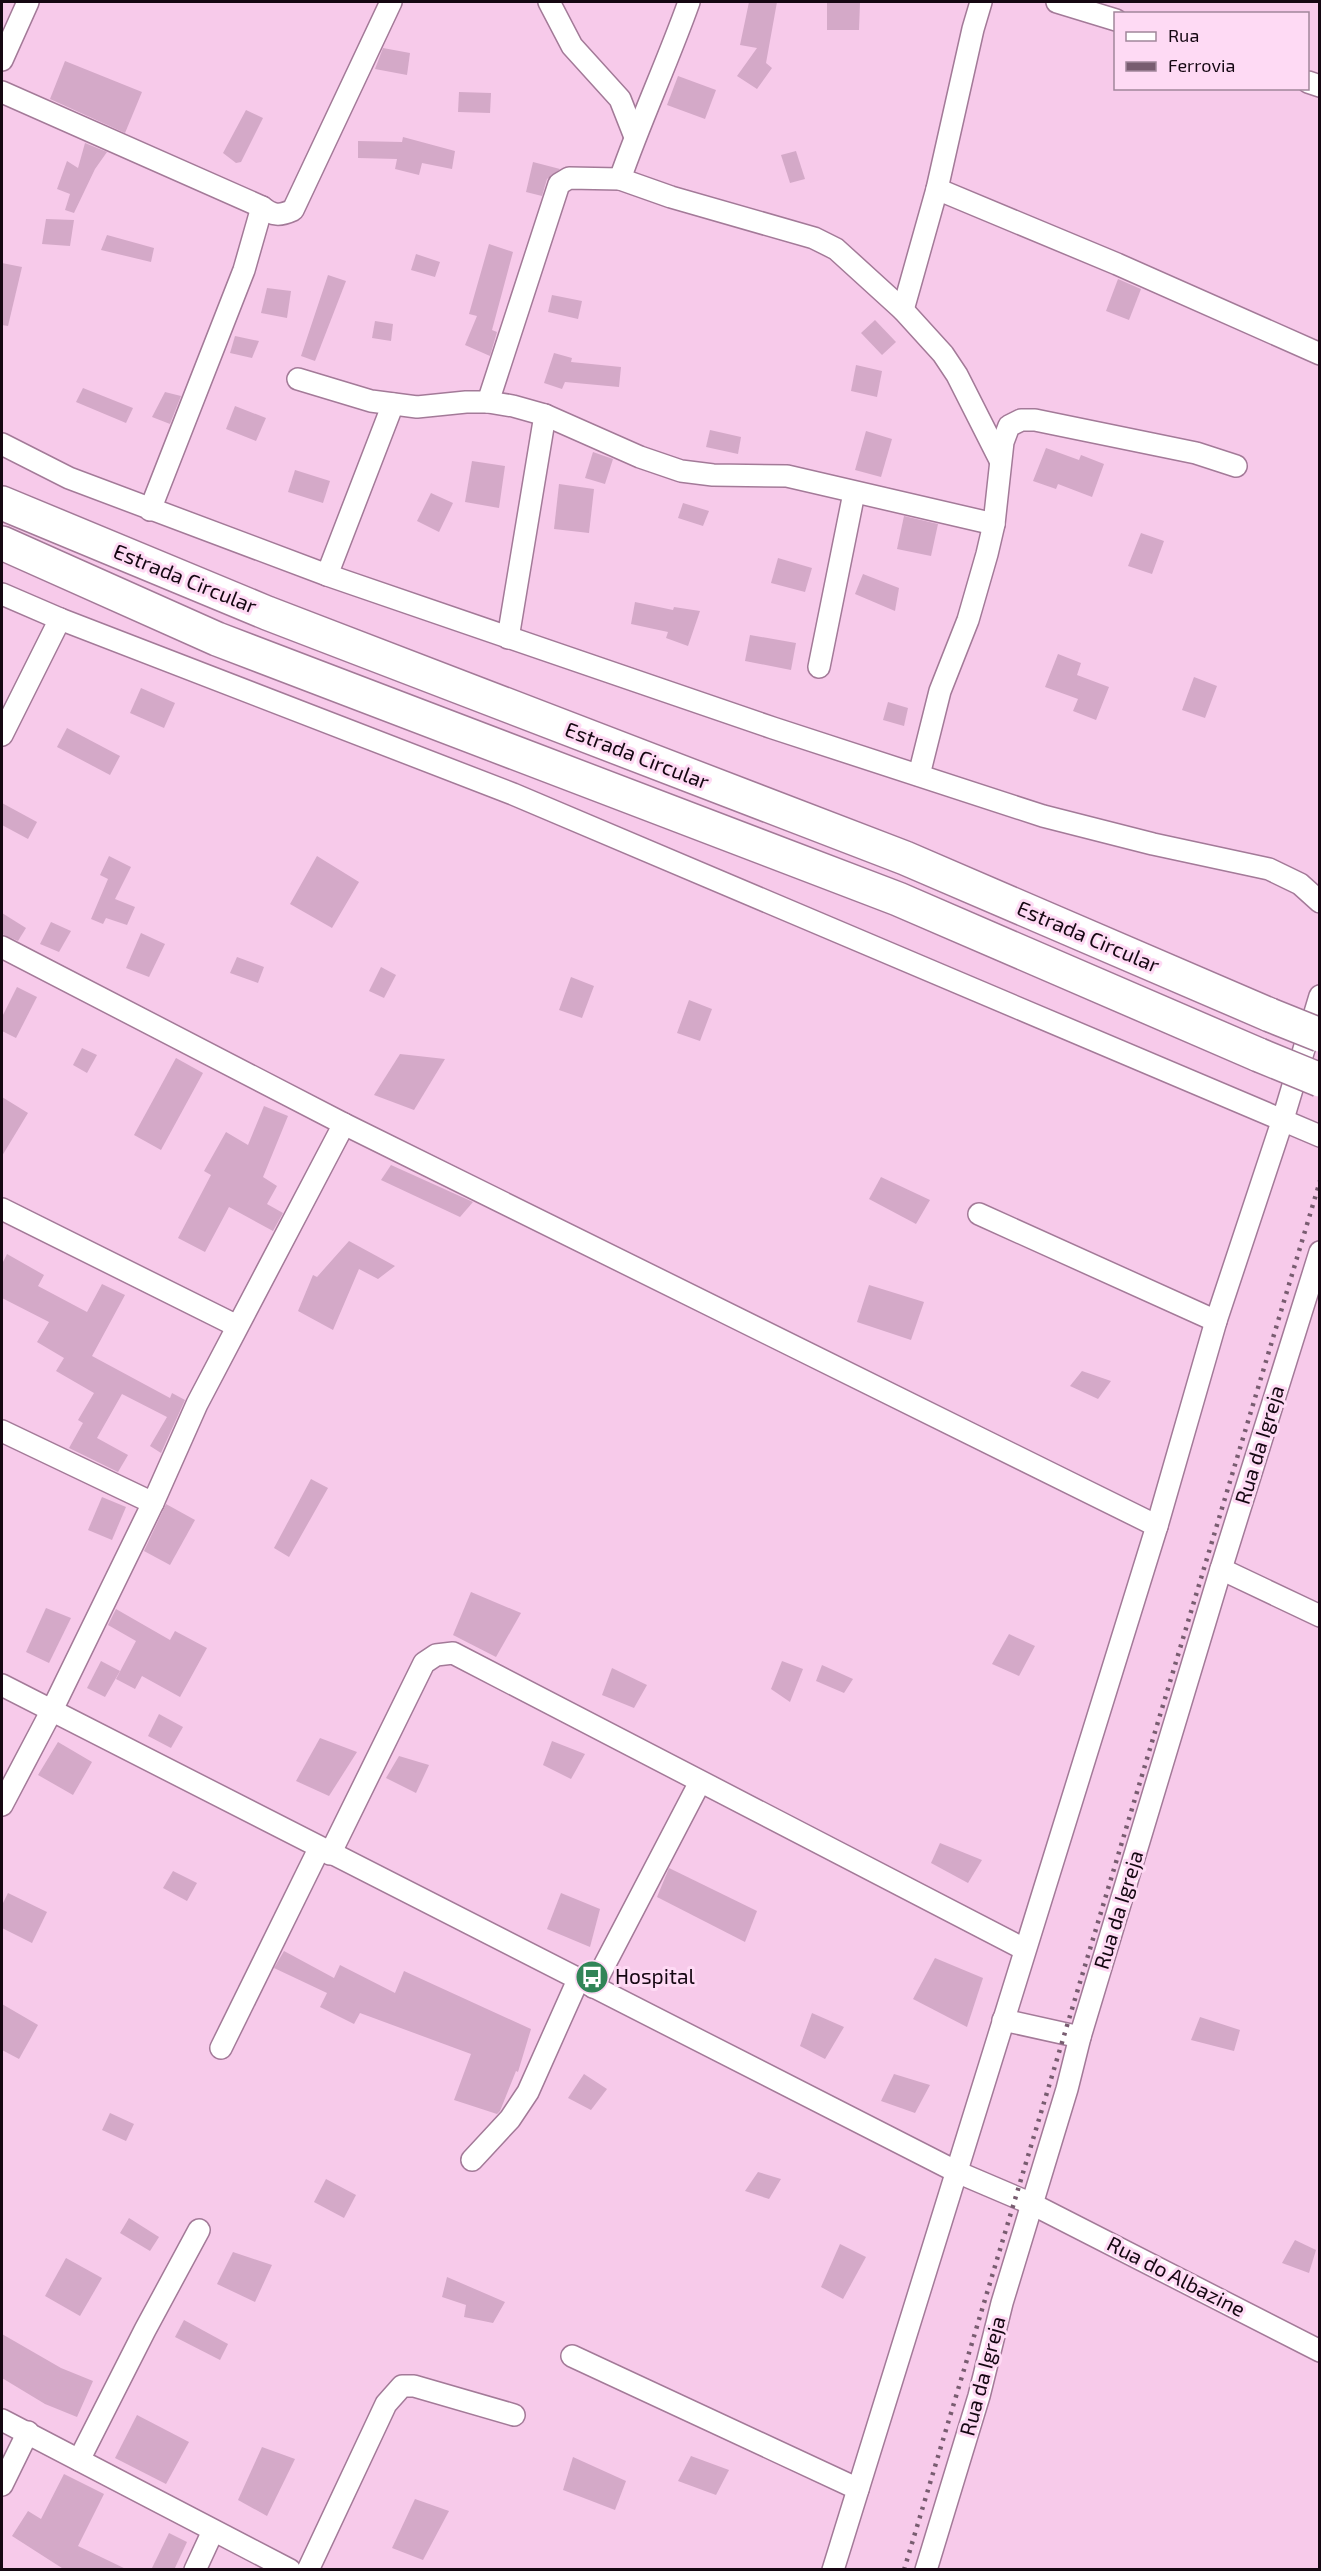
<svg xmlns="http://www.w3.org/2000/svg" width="1321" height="2571" font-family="'Exo 2',sans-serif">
<rect width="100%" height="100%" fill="#f7caea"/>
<!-- building -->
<g fill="#d4a9c8">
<path d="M749 2H777L766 63 772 68 757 89 737 76 757 48 740 45Z"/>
<path d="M827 2H860L859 30H827Z"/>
<path d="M383 48 410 53 407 75 375 69Z"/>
<path d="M65 61 142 92 125 133 50 99Z"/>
<path d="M678 76 716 90 705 119 667 105Z"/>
<path d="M459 92 491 93 490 113 458 112Z"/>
<path d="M246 110 263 118 241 162 236 163 223 153Z"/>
<path d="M403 137 455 151 452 169 422 163 419 175 395 169 397 159 358 158V141L402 142Z"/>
<path d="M85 143 107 152 95 169 74 213 65 210 70 194 57 189 67 161 78 168Z"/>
<path d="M796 151 805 179 790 183 781 155Z"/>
<path d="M533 162 560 169 547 179 542 196 526 192Z"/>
<path d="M46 219 74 220 70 246 42 244Z"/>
<path d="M107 235 154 248 151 262 101 250Z"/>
<path d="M489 244 513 252 492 330 497 332 490 356 465 345 477 316 469 314Z"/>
<path d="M416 254 440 262 435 277 411 270Z"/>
<path d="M2 263 22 267 8 326 2 325Z"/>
<path d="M328 275 346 281 315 361 301 356Z"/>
<path d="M1118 279 1141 289 1129 320 1106 311Z"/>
<path d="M267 288 291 291 287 318 261 313Z"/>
<path d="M552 295 582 301 578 319 548 312Z"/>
<path d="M875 320 896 342 882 355 861 333Z"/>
<path d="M375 321 393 324 391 341 372 338Z"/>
<path d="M235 336 259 341 252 358 230 353Z"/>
<path d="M554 353 572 358 571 362 621 367 619 387 565 382 562 389 544 383Z"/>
<path d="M856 365 882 371 877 397 851 391Z"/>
<path d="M83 388 133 408 126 423 76 402Z"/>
<path d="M165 392 181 396 170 424 152 417Z"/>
<path d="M235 406 266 418 256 441 226 429Z"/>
<path d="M710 430 741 437 738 454 706 447Z"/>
<path d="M866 431 892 439 881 477 855 470Z"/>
<path d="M1046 448 1079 460 1081 455 1104 464 1092 497 1058 484 1056 489 1033 481Z"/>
<path d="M593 452 613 459 605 484 585 478Z"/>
<path d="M472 461 505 466 499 508 465 502Z"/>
<path d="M295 470 330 481 323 503 288 492Z"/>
<path d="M559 484 594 489 589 533 554 529Z"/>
<path d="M431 493 453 503 439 532 417 521Z"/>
<path d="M683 503 709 511 703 526 678 518Z"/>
<path d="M904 516 938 524 931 556 897 549Z"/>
<path d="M1141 533 1164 541 1152 574 1128 566Z"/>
<path d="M778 558 812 568 805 592 771 583Z"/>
<path d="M863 574 899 588 895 611 855 594Z"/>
<path d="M635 602 673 610 674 607 700 611 688 646 666 638 668 632 631 624Z"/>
<path d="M750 635 796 643 791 670 745 661Z"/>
<path d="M1058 654 1081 663 1077 675 1109 687 1096 720 1073 711 1078 699 1045 687Z"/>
<path d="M1194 677 1217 686 1205 718 1182 710Z"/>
<path d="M141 688 175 703 164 728 130 713Z"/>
<path d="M888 702 908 708 904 726 883 720Z"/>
<path d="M67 728 120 756 110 775 57 747Z"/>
<path d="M2 803 37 822 28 839 2 825Z"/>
<path d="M109 856 131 867 115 899 135 907 127 925 106 918 103 924 91 919 108 879 100 875Z"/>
<path d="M317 856 359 882 332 928 290 904Z"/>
<path d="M2 913 26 928 18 941 2 934Z"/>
<path d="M51 922 71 931 59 952 40 944Z"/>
<path d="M141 933 165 944 149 977 126 968Z"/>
<path d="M237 957 264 967 258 983 230 973Z"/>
<path d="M381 967 396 975 384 998 369 991Z"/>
<path d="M571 977 594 986 582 1018 559 1010Z"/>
<path d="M17 987 37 997 16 1038 2 1031V1017Z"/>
<path d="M689 1000 712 1009 700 1041 677 1033Z"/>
<path d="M82 1048 97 1055 87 1073 73 1065Z"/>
<path d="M400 1054 445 1059 414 1110 374 1095Z"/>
<path d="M176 1058 203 1073 161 1150 134 1135Z"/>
<path d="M2 1097 28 1113 2 1156Z"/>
<path d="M264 1106 288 1116 263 1177 277 1186 267 1204 283 1213 273 1231 229 1207 205 1252 178 1238 211 1175 204 1171 226 1132 248 1145Z"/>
<path d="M391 1165 473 1202 460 1217 381 1180Z"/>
<path d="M881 1177 930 1200 916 1224 869 1199Z"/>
<path d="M349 1241 395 1266 378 1279 359 1269 333 1330 298 1311 313 1275 317 1277Z"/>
<path d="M7 1254 44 1275 38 1286 87 1312 102 1284 125 1295 92 1356 170 1398 172 1393 185 1400 161 1453 150 1446 167 1417 122 1394 97 1438 128 1455 118 1472 69 1448 83 1423 78 1420 94 1393 56 1371 64 1358 37 1342 49 1322 2 1298V1264Z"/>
<path d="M869 1285 924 1302 911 1340 857 1322Z"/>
<path d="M1082 1371 1111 1381 1098 1399 1070 1386Z"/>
<path d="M311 1479 328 1488 289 1557 274 1548Z"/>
<path d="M102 1497 126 1507 112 1540 88 1530Z"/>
<path d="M166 1504 195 1520 170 1565 144 1551Z"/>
<path d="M471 1592 521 1613 496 1657 453 1635Z"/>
<path d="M46 1608 71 1618 49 1663 26 1652Z"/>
<path d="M116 1609 170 1640 175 1631 207 1648 180 1697 142 1676 135 1689 116 1679 136 1641 108 1625Z"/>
<path d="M1009 1634 1035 1646 1019 1676 992 1664Z"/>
<path d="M101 1661 120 1671 105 1697 87 1688Z"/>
<path d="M782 1661 803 1669 790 1702 771 1689Z"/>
<path d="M822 1665 853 1679 844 1693 816 1681Z"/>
<path d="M612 1668 647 1685 634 1708 602 1695Z"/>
<path d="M159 1714 183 1727 171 1748 148 1736Z"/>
<path d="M320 1738 357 1752 329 1796 296 1781Z"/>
<path d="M552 1741 585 1754 571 1779 543 1765Z"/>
<path d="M58 1742 92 1762 73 1795 38 1775Z"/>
<path d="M399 1756 429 1765 416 1793 386 1778Z"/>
<path d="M940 1843 982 1860 968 1883 931 1863Z"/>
<path d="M669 1868 757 1911 745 1942 657 1897Z"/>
<path d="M173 1871 197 1883 187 1901 163 1888Z"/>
<path d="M8 1893 47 1912 32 1943 2 1928V1905Z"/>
<path d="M561 1893 600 1909 590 1947 547 1929Z"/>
<path d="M284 1951 334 1978 340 1965 395 1993 404 1971 531 2029 518 2072 516 2071 500 2111 497 2114 454 2100 471 2054 360 2013 354 2024 320 2007 327 1993 274 1968Z"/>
<path d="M935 1958 983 1978 967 2027 913 1999Z"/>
<path d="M2 2004 38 2025 19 2059 2 2050Z"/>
<path d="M812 2013 844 2027 825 2059 800 2046Z"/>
<path d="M1200 2017 1240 2030 1234 2051 1191 2040Z"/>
<path d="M584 2074 607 2089 591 2110 568 2098Z"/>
<path d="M894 2074 930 2085 915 2113 881 2101Z"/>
<path d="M110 2113 134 2124 126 2141 102 2130Z"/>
<path d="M758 2172 781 2179 769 2199 745 2191Z"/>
<path d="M326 2179 356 2195 344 2218 314 2202Z"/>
<path d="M129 2218 159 2237 150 2251 120 2233Z"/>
<path d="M1295 2240 1316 2250 1309 2273 1282 2263Z"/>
<path d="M840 2244 866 2257 843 2299 821 2287Z"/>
<path d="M233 2252 272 2265 255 2302 217 2284Z"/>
<path d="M66 2258 102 2278 80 2316 45 2296Z"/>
<path d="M447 2277 505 2302 493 2323 464 2317 466 2305 442 2297Z"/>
<path d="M184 2320 228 2344 220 2360 175 2337Z"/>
<path d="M2 2334 61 2368 93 2381 77 2417 45 2404 2 2378Z"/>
<path d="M137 2415 189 2442 166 2484 115 2458Z"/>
<path d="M262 2447 295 2459 267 2516 238 2500Z"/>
<path d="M691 2456 729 2470 716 2495 678 2481Z"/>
<path d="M573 2457 626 2481 615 2510 563 2490Z"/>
<path d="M64 2474 104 2494 78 2546 128 2570H65L12 2536 28 2511 41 2519Z"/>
<path d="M415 2499 449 2511 423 2560 392 2548Z"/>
<path d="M169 2533 187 2542 174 2570H151Z"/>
</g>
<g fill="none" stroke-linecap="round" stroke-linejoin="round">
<!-- minor casing -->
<g stroke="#a37a98" stroke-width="24">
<g id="minor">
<path d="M549 2 572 46 620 99 635 137"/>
<path d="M1057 2 1116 20"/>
<path d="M2 60 28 2"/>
<path d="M1308 82 1320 86"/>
<path d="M2 92 262 207C273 216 280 216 293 210L391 2"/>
<path d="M620 179C641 119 668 61 689 2"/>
<path d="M937 189 1117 264 1320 354"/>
<path d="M903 310 937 189 973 29 981 2"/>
<path d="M298 379 371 401 417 407 466 402H488L513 406 545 415 640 457 681 471 713 475 787 476 994 524"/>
<path d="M488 402 559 184 569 178 620 179 671 197 814 238 836 249 903 310 943 354 957 375 1000 460"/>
<path d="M2 444 69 478 327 575 773 728 1043 816 1153 844 1269 869 1300 884 1320 902"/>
<path d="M150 510 244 270 262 207"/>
<path d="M327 575 393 404"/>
<path d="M2 594 60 619 513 794 1320 1136"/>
<path d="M508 638 545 415"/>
<path d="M819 667 854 493"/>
<path d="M2 735 60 619"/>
<path d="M919 775 940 691 968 620 987 554 994 524 1003 442 1009 426 1021 420H1035L1196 453 1236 466"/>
<path d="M2 947 344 1124 1157 1526"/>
<path d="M2 1209 237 1326"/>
<path d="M979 1214 1216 1321"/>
<path d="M2 1431 153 1503"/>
<path d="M1221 1569 1320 1616"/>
<path d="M2 1685 957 2172 1032 2204 1320 2351"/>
<path d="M2 1805 52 1710 153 1503 197 1404 344 1124"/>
<path d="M330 1854 424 1663 436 1655 453 1653 1024 1949"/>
<path d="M593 1987 700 1782"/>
<path d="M1003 2020 1080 2037"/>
<path d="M221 2048 319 1849"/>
<path d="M472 2160 510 2119 528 2092 578 1980"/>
<path d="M572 2356 858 2489"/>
<path d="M2 2420 290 2570"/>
<path d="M79 2460 145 2330 199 2230"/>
<path d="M2 2485 28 2432"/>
<path d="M195 2570 213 2531"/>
<path d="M308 2570 386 2404 402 2386H414L514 2415"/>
<path d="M833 2570 1157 1526 1216 1321 1283 1119 1320 996"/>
<path d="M926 2570 979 2396 1002 2303 1067 2089 1080 2037 1221 1569 1320 1252"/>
</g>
</g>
<!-- primary casing -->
<g stroke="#a37a98" stroke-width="36">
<g id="primary">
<path d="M2 503 267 613 905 858 1270 1015"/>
<path d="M2 543 217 639 898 899 1259 1055"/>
</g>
</g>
<!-- minor -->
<use href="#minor" stroke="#fff" stroke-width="21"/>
<!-- primary -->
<use href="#primary" stroke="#fff" stroke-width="33"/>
<!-- rail -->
<path stroke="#785c70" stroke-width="4.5" stroke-dasharray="3 6" stroke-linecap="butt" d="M904 2570 1320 1181"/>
<!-- primary-bridge casing -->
<g stroke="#a37a98" stroke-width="36" stroke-linecap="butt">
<g id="primary-bridge">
<path d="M1270 1015 1320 1035"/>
<path d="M1259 1055 1320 1080"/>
</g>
</g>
<!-- primary-bridge -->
<use href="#primary-bridge" stroke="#fff" stroke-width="33"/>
</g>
<!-- icons -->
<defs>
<g id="bus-disc" transform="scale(1.725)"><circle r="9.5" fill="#318557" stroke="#fedaf4"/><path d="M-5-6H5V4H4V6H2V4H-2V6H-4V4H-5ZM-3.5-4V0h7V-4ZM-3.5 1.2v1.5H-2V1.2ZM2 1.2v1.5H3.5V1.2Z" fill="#fff"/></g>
</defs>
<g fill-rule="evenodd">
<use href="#bus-disc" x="592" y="1977"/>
</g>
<g text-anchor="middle" stroke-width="6" stroke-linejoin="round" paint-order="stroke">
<!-- street labels -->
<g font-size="21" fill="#150712" stroke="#fedaf4">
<text transform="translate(185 579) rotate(22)" y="7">Estrada Circular</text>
<text transform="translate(637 756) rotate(21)" y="7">Estrada Circular</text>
<text transform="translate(1088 937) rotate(23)" y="7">Estrada Circular</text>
<text transform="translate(1260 1445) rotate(-73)" y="7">Rua da Igreja</text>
<text transform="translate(1119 1910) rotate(-73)" y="7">Rua da Igreja</text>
<text transform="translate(1176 2277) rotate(27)" y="7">Rua do Albazine</text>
<text transform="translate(983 2376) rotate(-75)" y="7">Rua da Igreja</text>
</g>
<!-- poi labels -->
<g font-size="21" fill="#150712" stroke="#fedaf4" text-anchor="start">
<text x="615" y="1984">Hospital</text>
</g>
</g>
<!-- border -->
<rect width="1321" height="2571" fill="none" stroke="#150712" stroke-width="6"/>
<!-- legend -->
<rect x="1114" y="12" width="195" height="78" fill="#fedaf4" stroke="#a1869a" stroke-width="1.5"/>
<rect x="1126" y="32" width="30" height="9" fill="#ffffff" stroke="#a1869a" stroke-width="1.5"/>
<text x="1168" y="42" font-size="18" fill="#150712">Rua</text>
<rect x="1126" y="62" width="30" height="9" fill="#785c70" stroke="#a1869a" stroke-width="1.5"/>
<text x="1168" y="72" font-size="18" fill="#150712">Ferrovia</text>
</svg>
